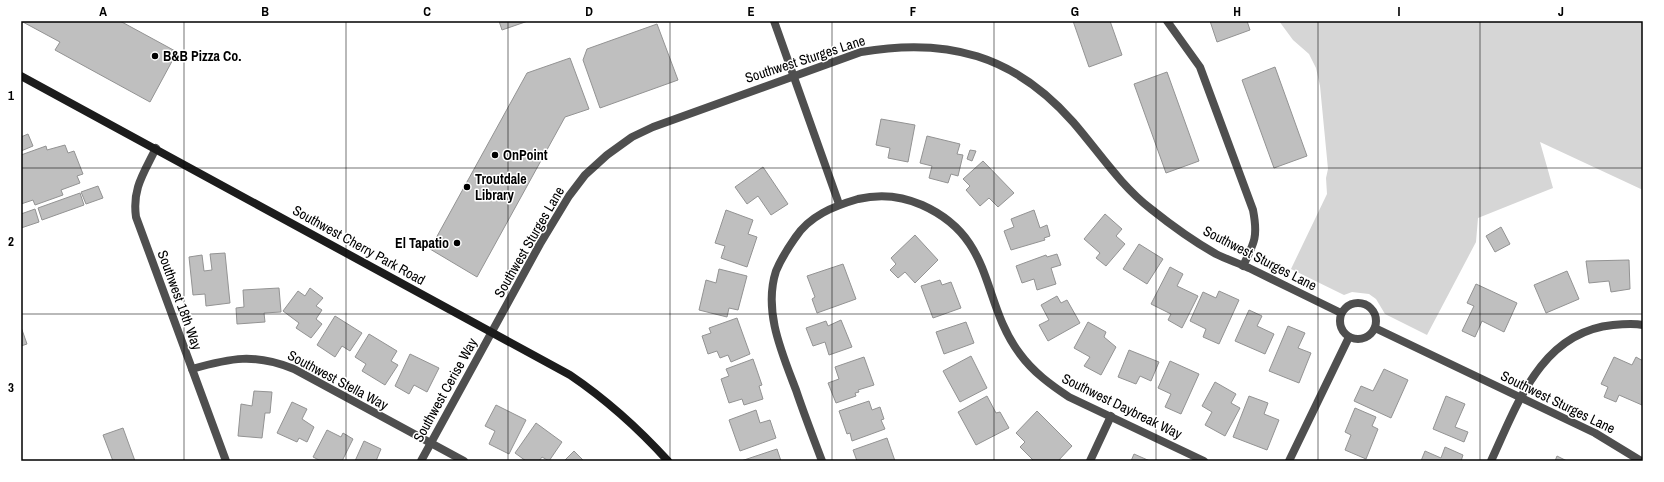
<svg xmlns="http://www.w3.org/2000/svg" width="1664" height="482" font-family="'Archivo Narrow',sans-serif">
<rect width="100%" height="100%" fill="#fff"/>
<!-- green -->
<path fill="#d6d6d6" d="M1279 21H1643V190L1540 142 1553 188 1478 218 1476 242 1427 335 1385 314 1376 299 1369 294 1352 292 1344 295 1291 269 1327 194 1326 178 1328 169 1320 86 1316 68 1309 54 1293 40Z"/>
<!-- building -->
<g fill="#bfbfbf" stroke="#939393">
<path d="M21 21H120L177 52 150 102 55 50 60 42Z"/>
<path d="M499 21H528L502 30Z"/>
<path d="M1073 21H1110L1122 55 1089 67Z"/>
<path d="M1210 21H1247L1250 30 1217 42Z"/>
<path d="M657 24 678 80 600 108 583 60 587 49Z"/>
<path d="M570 58 589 109 565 117 477 277 430 249 527 73Z"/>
<path d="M1275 67 1307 156 1274 168 1242 80Z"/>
<path d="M1167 72 1199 161 1166 173 1134 84Z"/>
<path d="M881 119 915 125 908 162 888 158 890 148 876 145Z"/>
<path d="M28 134 33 146 21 151V137Z"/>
<path d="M927 136 960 144 957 154 963 155 958 176 951 174 948 183 929 178 932 166 920 163Z"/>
<path d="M65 145 68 153 74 151 83 174 77 176 80 183 61 190 63 195 35 205 33 200 21 204V155L46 146 47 150Z"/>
<path d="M970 150 976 151 972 161 967 159Z"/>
<path d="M983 161 1014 193 998 207 989 198 980 206 966 190 970 186 963 179Z"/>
<path d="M763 167 788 204 771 215 758 196 747 204 735 187Z"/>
<path d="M98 186 103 198 86 204 81 192Z"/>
<path d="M80 193 84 205 42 220 38 208Z"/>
<path d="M35 209 39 222 21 228V214Z"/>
<path d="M726 210 753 220 748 234 757 237 747 267 721 258 725 246 715 243Z"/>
<path d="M1034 210 1040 228 1047 225 1050 236 1044 238 1045 240 1011 250 1004 231 1014 227 1011 219Z"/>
<path d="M1105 214 1122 229 1116 236 1125 244 1106 266 1096 258 1100 253 1084 239Z"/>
<path d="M1501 227 1510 244 1495 252 1486 236Z"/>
<path d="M915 235 938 260 915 283 905 272 898 278 890 270 896 264 891 258Z"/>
<path d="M1139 244 1163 259 1147 284 1123 269Z"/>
<path d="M225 253 230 303 206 306 205 294 193 295 189 257 202 255 204 271 212 270 210 254Z"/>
<path d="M1057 254 1061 265 1051 268 1056 284 1037 290 1034 279 1022 283 1016 266 1046 255 1047 257Z"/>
<path d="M1629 260 1630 289 1611 292 1609 281 1589 283 1586 261Z"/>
<path d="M843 264 856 299 817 313 812 299 815 297 807 276Z"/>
<path d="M1170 267 1183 274 1177 286 1198 296 1182 328 1168 320 1171 314 1151 304Z"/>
<path d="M719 269 747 276 738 310 729 308 727 317 699 310 706 280 716 283Z"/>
<path d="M1567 271 1579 299 1546 313 1534 285Z"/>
<path d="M940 280 942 285 951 282 961 308 933 318 921 286Z"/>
<path d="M1476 284 1517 303 1504 332 1482 321 1475 337 1462 331 1474 306 1467 303Z"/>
<path d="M279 288 281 312 264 313 265 322 237 324 236 308 244 307 243 290Z"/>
<path d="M310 288 323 298 316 306 322 310 316 319 322 324 311 338 296 328 299 323 283 311 298 291 305 296Z"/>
<path d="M1219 291 1239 300 1219 344 1203 337 1206 329 1190 321 1203 292 1216 298Z"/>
<path d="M1057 296 1061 303 1067 300 1080 323 1048 341 1039 325 1049 320 1041 305Z"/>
<path d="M1249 310 1262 316 1257 326 1274 334 1265 354 1235 341Z"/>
<path d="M335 316 362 333 350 351 342 346 335 357 317 345Z"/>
<path d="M737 318 750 354 731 362 728 355 720 358 717 351 708 354 702 336 711 333 709 328Z"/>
<path d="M841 320 852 347 829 355 825 342 813 346 806 328 826 321 828 326Z"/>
<path d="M966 322 974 343 944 354 936 332Z"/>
<path d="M1088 322 1106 332 1104 337 1116 347 1101 375 1084 366 1090 357 1074 348Z"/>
<path d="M1288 326 1305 333 1298 348 1311 353 1299 383 1269 371Z"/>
<path d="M21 327 27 344 21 346Z"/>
<path d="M369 334 397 351 391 361 398 365 385 385 362 371 366 364 355 357Z"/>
<path d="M1129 350 1159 362 1151 381 1140 376 1136 384 1118 377Z"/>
<path d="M410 354 439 368 427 392 414 385 409 394 395 386Z"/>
<path d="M971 356 987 388 960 402 943 371Z"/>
<path d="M864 357 874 385 858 390 859 392 855 393 856 396 836 403 828 383 839 379 835 367Z"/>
<path d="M1614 357 1632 365 1636 357 1643 361 1642 405 1619 395 1616 402 1604 397 1608 387 1601 384Z"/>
<path d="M753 359 762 385 759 386 763 399 744 405 742 399 729 403 721 379 729 376 726 369Z"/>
<path d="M1170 361 1199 374 1181 414 1165 407 1171 394 1158 388Z"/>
<path d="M1384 369 1408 380 1391 418 1354 401 1361 386 1373 391Z"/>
<path d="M1215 382 1236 394 1231 403 1240 408 1225 436 1205 425 1212 412 1202 406Z"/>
<path d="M254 391 272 392 270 413H265L262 438 238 436 241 404 252 406Z"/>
<path d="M987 396 996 413 1000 412 1009 428 976 445 958 412Z"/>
<path d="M1249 396 1268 403 1264 414 1279 420 1267 450 1233 437Z"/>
<path d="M1446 396 1465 404 1455 427 1468 432 1464 442 1433 429Z"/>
<path d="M869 401 872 410 880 407 884 419 881 420 885 429 852 441 850 433 847 434 839 411Z"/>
<path d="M292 402 307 409 302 419 314 427 307 442 299 438 297 442 277 433Z"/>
<path d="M496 405 526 420 509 454 489 444 495 431 485 426Z"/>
<path d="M1355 408 1376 417 1372 426 1378 429 1366 459 1345 450 1351 435 1345 432Z"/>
<path d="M756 410 760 423 770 420 776 438 740 451 729 420Z"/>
<path d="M1037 411 1072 446 1058 461H1034L1020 447 1025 442 1016 433Z"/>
<path d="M536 423 562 442 549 461 542 457 539 461H526L515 453Z"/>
<path d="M123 428 135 461H113L103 435Z"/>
<path d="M327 430 341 437 343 433 353 439 342 461H321L313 457Z"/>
<path d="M887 438 895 461H857L853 450Z"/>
<path d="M364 441 381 449 376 461H355Z"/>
<path d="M1445 447 1463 455 1461 461H1421L1425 451 1441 458Z"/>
<path d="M777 449 781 461H741Z"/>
<path d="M574 451 584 461H564Z"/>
<path d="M1134 454 1150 461H1131Z"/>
<path d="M1557 456 1567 461H1555Z"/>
</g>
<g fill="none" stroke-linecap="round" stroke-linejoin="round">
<!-- minor -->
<g stroke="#4f4f4f" stroke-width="8">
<path d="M774 21 839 204"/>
<path d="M1167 21 1200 67 1253 210C1258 236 1255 242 1243 266"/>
<path d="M156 148C144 173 132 188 136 217L226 461"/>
<circle cx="1358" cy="321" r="18"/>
<path d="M1375 328 1595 433 1641 461"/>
<path d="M192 369C231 358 254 353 294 369L464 461"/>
<path d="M421 461 540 244 569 196 585 175 607 155 632 137 653 127 861 52C947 37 1014 55 1073 122 1099 152 1120 185 1151 209 1171 225 1193 241 1216 254 1226 259 1238 263 1249 268 1280 283 1310 298 1341 313"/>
<path d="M822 461C813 437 804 414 796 390 782 353 763 311 776 271 781 259 788 248 795 238 809 216 834 206 858 199 879 194 902 196 922 205 996 238 980 301 1020 354 1033 372 1051 385 1069 397L1204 461"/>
<path d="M1090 461 1111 416"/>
<path d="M1289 461 1349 337"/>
<path d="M1491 461C1517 405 1541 332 1613 325 1623 324 1633 323 1643 325"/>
</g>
<!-- secondary -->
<path stroke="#1c1c1c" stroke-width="8" d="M21 76 570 375C607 400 638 428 668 461"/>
</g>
<!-- grid -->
<path fill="none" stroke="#000" stroke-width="1" stroke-opacity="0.55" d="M184 21V461M346 21V461M508 21V461M670 21V461M832 21V461M994 21V461M1156 21V461M1318 21V461M1480 21V461M21 168H1643M21 314H1643"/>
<!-- markers -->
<g fill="#000" stroke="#fff" stroke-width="1.5">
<circle cx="155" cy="56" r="4"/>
<circle cx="495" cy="155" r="4"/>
<circle cx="467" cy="187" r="4"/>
<circle cx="457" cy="243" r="4"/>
</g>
<g text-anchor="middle" stroke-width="3" stroke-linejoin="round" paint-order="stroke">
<!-- poi labels -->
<g font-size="14" font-weight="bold" fill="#000" stroke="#fff" text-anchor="start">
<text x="163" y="61">B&amp;B Pizza Co.</text>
<text x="503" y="160">OnPoint</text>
<text x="475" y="184">Troutdale<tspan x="475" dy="16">Library</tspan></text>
<text x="449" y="248" text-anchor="end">El Tapatio</text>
</g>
<!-- street labels -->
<g font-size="14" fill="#000" stroke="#fff">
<text transform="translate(805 59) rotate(-18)" y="5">Southwest Sturges Lane</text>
<text transform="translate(529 242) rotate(-60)" y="5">Southwest Sturges Lane</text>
<text transform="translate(359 245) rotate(29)" y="5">Southwest Cherry Park Road</text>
<text transform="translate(1260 258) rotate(27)" y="5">Southwest Sturges Lane</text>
<text transform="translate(180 300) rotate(70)" y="5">Southwest 18th Way</text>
<text transform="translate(338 380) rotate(28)" y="5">Southwest Stella Way</text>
<text transform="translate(445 390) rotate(-61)" y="5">Southwest Cerise Way</text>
<text transform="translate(1558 402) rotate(26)" y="5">Southwest Sturges Lane</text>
<text transform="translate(1122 406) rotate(26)" y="5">Southwest Daybreak Way</text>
</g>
</g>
<!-- border -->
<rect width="1664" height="482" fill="none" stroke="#ffffff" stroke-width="44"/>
<rect x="22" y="22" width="1620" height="438" fill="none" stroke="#000" stroke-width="1.5"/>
<g font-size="13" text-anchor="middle" font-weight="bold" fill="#000">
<text x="103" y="16">A</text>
<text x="265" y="16">B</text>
<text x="427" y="16">C</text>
<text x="589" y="16">D</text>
<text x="751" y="16">E</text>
<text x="913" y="16">F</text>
<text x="1075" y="16">G</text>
<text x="1237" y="16">H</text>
<text x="1399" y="16">I</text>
<text x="1561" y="16">J</text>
<text x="11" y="100">1</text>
<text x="11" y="246">2</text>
<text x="11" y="392">3</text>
</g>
</svg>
